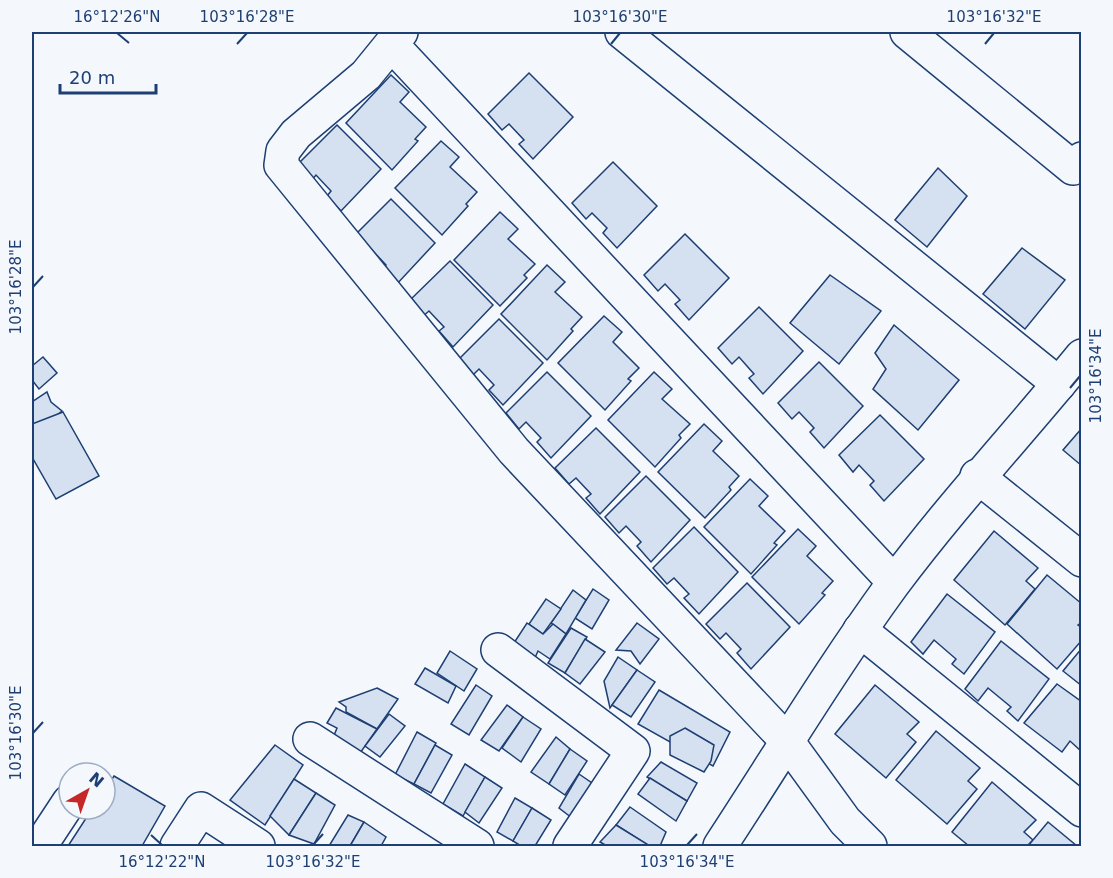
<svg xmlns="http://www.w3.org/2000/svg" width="1113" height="878" font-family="'DejaVu Sans',sans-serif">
<rect width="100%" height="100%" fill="#f4f7fb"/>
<!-- building -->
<g fill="#d5e0f0" stroke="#1d3f73" stroke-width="1.5">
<path d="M529 73 573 117 533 159 519 144 524 140 509 124 502 130 488 114Z"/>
<path d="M391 75 409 92 400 102 426 127 415 139 418 141 392 170 346 123Z"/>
<path d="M337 125 381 169 341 211 327 196 331 191 316 175 310 182 296 166Z"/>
<path d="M441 141 459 157 450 167 477 192 466 204 468 206 442 235 395 188Z"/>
<path d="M613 162 657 206 617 248 603 233 607 228 592 213 586 219 572 203Z"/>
<path d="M938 168 967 196 927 247 895 220Z"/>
<path d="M391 199 435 243 396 285 381 270 386 265 371 249 364 256 350 240Z"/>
<path d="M500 212 518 229 508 239 535 264 524 275 527 278 500 306 454 260Z"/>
<path d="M685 234 729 278 689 320 675 304 680 300 665 284 658 291 644 275Z"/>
<path d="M1022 248 1065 280 1025 329 983 294Z"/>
<path d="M450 261 493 305 453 347 439 331 444 327 429 311 422 317 409 301Z"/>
<path d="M547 265 565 282 555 292 582 317 571 329 573 331 547 360 501 314Z"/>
<path d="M830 275 881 311 839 364 790 323Z"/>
<path d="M759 307 803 351 763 394 749 378 754 374 739 357 732 364 718 348Z"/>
<path d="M604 316 622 332 613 342 639 368 628 379 631 381 605 410 558 363Z"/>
<path d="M499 319 543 363 503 405 489 390 494 385 479 369 472 376 458 360Z"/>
<path d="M894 325 959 380 918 430 873 389 886 369 875 353Z"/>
<path d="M43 357 57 373 39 389 32 380V366Z"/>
<path d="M819 362 863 406 824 448 810 432 814 428 799 412 792 419 778 403Z"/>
<path d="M547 372 591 416 551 458 537 442 541 438 526 422 519 429 506 413Z"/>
<path d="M654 372 672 389 662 399 690 424 679 435 681 438 655 467 608 420Z"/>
<path d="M47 392 51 402 62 411 32 435V402Z"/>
<path d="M63 412 99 476 56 499 32 457V424Z"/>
<path d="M880 415 924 459 884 501 870 485 874 481 859 465 853 472 839 455Z"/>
<path d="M704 424 722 441 713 451 739 476 729 487 731 490 705 518 658 472Z"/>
<path d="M596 428 640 472 600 514 586 498 591 494 576 478 569 484 555 468Z"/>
<path d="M1082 428V466L1063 450Z"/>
<path d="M646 476 690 520 651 562 637 546 641 542 626 526 619 533 605 517Z"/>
<path d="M750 479 768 496 759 506 785 531 774 543 777 545 751 574 704 527Z"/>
<path d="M694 527 738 572 699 614 684 598 689 594 674 578 667 584 653 568Z"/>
<path d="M798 529 816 546 807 556 833 581 822 593 825 595 799 624 752 577Z"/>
<path d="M994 531 1038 568 1026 581 1035 589 1005 625 954 580Z"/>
<path d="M1047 575 1082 604V622L1078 625 1082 628V640L1057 669 1007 624Z"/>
<path d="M747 583 790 627 751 669 737 653 741 649 726 633 720 639 706 624Z"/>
<path d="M593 589 609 600 592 629 575 618Z"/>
<path d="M573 590 586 600 566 634 551 623Z"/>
<path d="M947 594 995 632 964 674 952 664 956 659 934 640 923 654 911 642Z"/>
<path d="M546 599 561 609 543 634 529 624Z"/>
<path d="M527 623 543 634 553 624 566 634 550 659 538 651 534 660 512 646Z"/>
<path d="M637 623 659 639 640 664 631 651 616 650Z"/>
<path d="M571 628 587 637 565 673 548 663Z"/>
<path d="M585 639 605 652 580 684 565 673Z"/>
<path d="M1001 641 1049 679 1018 721 1007 711 1011 707 988 688 978 701 965 689Z"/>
<path d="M1082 648V686L1063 671Z"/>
<path d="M450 651 477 669 464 691 437 673Z"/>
<path d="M618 657 637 670 610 708 604 681Z"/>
<path d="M425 668 456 686 448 703 415 684Z"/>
<path d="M637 670 655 682 631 717 612 705Z"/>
<path d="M1057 684 1082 702 1081 751 1070 741 1062 752 1024 723Z"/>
<path d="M476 685 492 696 469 735 451 724Z"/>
<path d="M875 685 919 722 907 734 916 742 886 778 835 734Z"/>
<path d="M377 688 398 699 377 729 346 712V707L339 702Z"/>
<path d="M659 690 730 732 713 766 638 724Z"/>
<path d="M507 705 523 717 499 751 481 740Z"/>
<path d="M336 708 377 729 358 756 333 738 337 728 327 723Z"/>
<path d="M389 714 405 726 380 757 365 746Z"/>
<path d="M523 717 541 729 521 762 502 748Z"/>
<path d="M685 728 714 745 711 761 704 772 670 755V736Z"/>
<path d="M936 731 980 768 968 781 977 789 947 824 896 780Z"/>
<path d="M417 732 436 743 414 784 395 775Z"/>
<path d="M556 737 570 749 549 784 531 772Z"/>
<path d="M275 745 303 765 265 825 230 800Z"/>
<path d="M435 745 452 755 431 793 414 784Z"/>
<path d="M570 749 587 761 565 795 549 784Z"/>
<path d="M661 762 697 783 687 801 647 777Z"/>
<path d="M465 764 485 777 463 816 443 804Z"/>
<path d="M579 774 592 783 572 818 559 808Z"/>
<path d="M114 776 165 806 142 846H68L92 809H105V790Z"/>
<path d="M485 777 502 788 479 823 465 812Z"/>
<path d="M650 778 687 801 676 821 638 794Z"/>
<path d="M294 779 316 793 289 835 270 816Z"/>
<path d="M992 782 1036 820 1024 832 1033 840 1027 846H969L952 832Z"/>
<path d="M316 793 335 805 314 844 289 835Z"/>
<path d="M515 798 532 808 513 841 497 832Z"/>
<path d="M630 807 666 832 660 846H649L616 825Z"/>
<path d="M532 808 551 820 535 846H521L513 841Z"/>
<path d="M348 815 364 822 350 846H329Z"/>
<path d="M364 822 386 837 381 846H350Z"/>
<path d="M1048 822 1077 846H1028Z"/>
<path d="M616 825 650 846H607L600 842Z"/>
</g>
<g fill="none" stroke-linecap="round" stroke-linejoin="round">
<!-- minor casing -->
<g stroke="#1d3f73" stroke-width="36">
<g id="minor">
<path d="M401 32 366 75 296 134 283 151 281 165 514 451 787 741 845 821 870 846"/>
<path d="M622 32 1059 384"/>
<path d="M907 32 1073 168 1082 159"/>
<path d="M392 45 894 582"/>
<path d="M977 476 1082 560"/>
<path d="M860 630 1082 810"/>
<path d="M498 650 633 751 570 846"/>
<path d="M310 739 477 846"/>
<path d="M40 846 69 802"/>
<path d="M177 846 201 809 258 846"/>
<path d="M720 846C777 759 831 669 893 584 952 505 1019 433 1082 356"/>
</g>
</g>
<!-- minor -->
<use href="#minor" stroke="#f4f7fb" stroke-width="33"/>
</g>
<!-- ticks -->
<path fill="none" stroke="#1d3f73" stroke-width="2" d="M117 33 129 43M237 44 247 33M611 44 620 33M985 44 994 33M33 287 43 276M1070 388 1080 376M33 733 43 722M151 835 162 845M313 845 323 834M687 845 697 834"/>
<!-- border -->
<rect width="1113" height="878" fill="none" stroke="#f4f7fb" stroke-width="66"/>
<!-- north arrow -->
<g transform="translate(87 791) rotate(40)"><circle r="28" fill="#f4f7fb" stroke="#9eadc5" stroke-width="1.5"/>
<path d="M0-4.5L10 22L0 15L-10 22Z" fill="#c62828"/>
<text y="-9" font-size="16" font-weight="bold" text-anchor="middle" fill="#1d3f73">N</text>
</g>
<!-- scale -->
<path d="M60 84v9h96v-9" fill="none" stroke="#1d3f73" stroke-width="3"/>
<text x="69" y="84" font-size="18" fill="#1d3f73" stroke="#f4f7fb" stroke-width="4.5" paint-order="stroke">20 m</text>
<rect x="33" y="33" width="1047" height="812" fill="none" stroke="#1d3f73" stroke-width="2"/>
<g font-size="15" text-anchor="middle" fill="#1d3f73">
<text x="117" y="22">16°12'26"N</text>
<text x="247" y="22">103°16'28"E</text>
<text x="620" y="22">103°16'30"E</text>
<text x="994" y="22">103°16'32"E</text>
<text transform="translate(16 287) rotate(-90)" y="5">103°16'28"E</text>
<text transform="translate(1096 376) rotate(-90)" y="5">103°16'34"E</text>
<text transform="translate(16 733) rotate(-90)" y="5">103°16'30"E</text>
<text x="162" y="867">16°12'22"N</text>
<text x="313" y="867">103°16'32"E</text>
<text x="687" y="867">103°16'34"E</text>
</g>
</svg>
